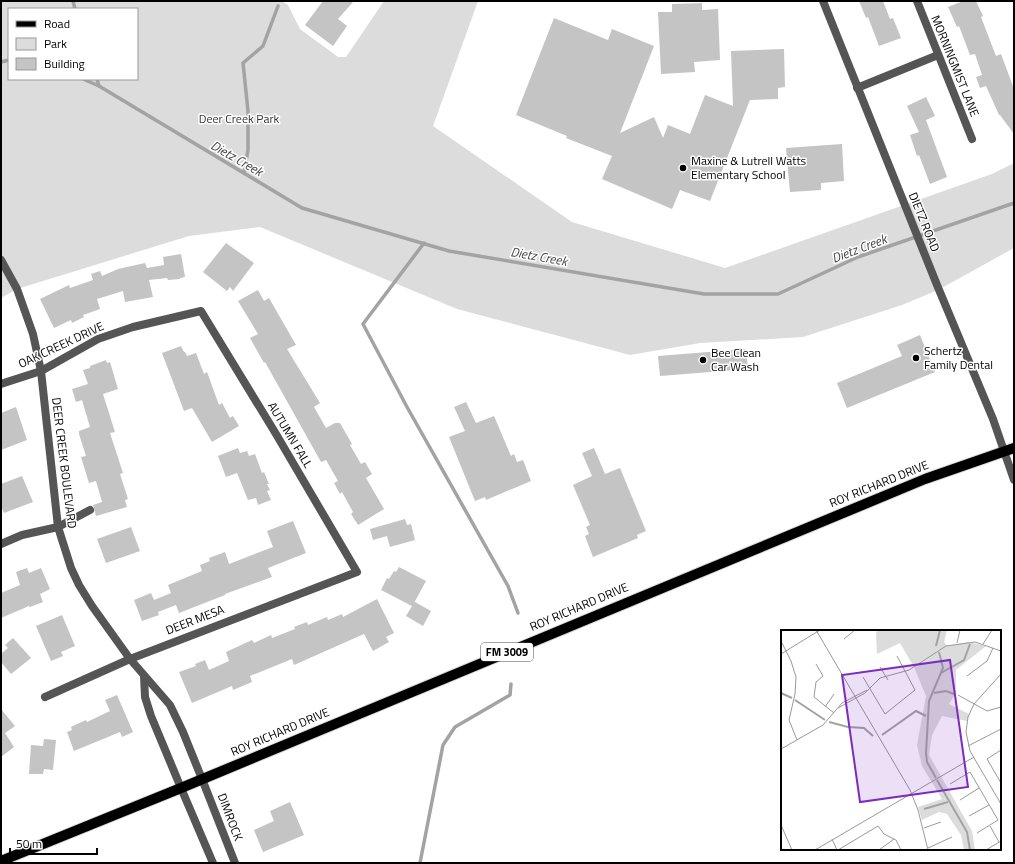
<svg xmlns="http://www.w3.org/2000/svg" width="1015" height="864" font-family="'Titillium Web',sans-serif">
<rect width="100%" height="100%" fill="#fff"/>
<!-- green -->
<path fill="#dcdcdc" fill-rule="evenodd" d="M1 1H281L288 5 300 29 338 57H346L384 1H478L433 126 572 222 725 268 992 174 1014 163V248L938 290 902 305 803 337 700 343 630 355 457 309 260 227 189 236 17 289 1 298ZM9 9H137V79H9Z"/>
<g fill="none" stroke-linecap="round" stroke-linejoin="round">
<!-- stream -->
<g stroke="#a3a3a3" stroke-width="3.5">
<path d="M73 1 75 9"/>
<path d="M1 62 9 60"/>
<path d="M83 79 99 86 302 208 449 251 704 294H778L858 257 1014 203"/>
<path d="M97 79 99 86"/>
<path d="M244 173 248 150V111L243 63 263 46 278 6"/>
<path d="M424 243 363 324 407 407 508 586 518 613"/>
<path d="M420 863 443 745 455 727 510 695 511 684"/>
</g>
</g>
<!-- building -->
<g fill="#c4c4c4">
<path d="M323 1H354L338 19 347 26 333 46 305 25Z"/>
<path d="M859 1H883L890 19 893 18 901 38 879 46 868 17 866 18Z"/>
<path d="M963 1H976L983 16 981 17 996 56 1001 54 1014 89V134L1000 115H999L986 86 980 88 976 77 982 75 975 54 970 55 959 26 957 27 948 7Z"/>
<path d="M702 3V10L718 9 720 60 694 62 695 72 661 74 658 12H672V4Z"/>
<path d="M554 18 608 40 612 29 654 46 620 133 654 117 663 138 668 125 690 134 705 95 733 106 731 51 784 49 785 87 778 88V99L750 100 710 201 680 190 672 209 602 179 612 156 566 138 567 136 516 115Z"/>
<path d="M926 97 935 116 926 120 947 177 930 184 919 155 917 156 910 135 919 132 907 106Z"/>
<path d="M842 144 844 181 821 183V190L790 192 786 148Z"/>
<path d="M226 243 254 263 233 291 230 287 227 291 203 272Z"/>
<path d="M181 254 185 277 180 278V279L168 280 167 278 149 280 153 297 125 302 123 291 97 299 100 309 83 315 84 317 72 323 71 320 54 328 40 299 69 285 70 288 93 280 91 274 100 271 102 276 118 269 145 263 147 268 164 265 163 257Z"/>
<path d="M258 290 264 301 269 298 296 345 287 349 320 403 314 407 326 428 335 423H340L352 444 350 445 361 464 365 462 372 474 366 478 384 509 358 525 351 514 353 512 342 492 340 494 334 483 338 481 326 460 321 462 265 362 264 363 250 338 258 334 238 301Z"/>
<path d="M920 335 935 372 847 408 837 383 902 356 897 345Z"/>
<path d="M181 346 184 352H185L187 356 196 353 204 374 207 372 219 405 222 403 230 418 233 416 239 426 212 442 192 408 184 411 162 353Z"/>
<path d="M746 349 748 369 660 376 658 356Z"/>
<path d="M106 360 107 363 110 362 118 389 103 394 115 432 110 433 123 473 120 474 128 499 125 500 127 507 96 516 93 505 102 502 96 481 89 483 81 457 86 456 79 434V431L90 427 82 400 76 402 72 389 88 384 83 370 90 368V366Z"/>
<path d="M466 402 476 423 494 416 511 456 514 454 517 462 523 460 531 481 486 500 485 497 475 501 449 437 465 431 454 407Z"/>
<path d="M16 407 27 440 1 450V413Z"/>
<path d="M238 448 240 453 247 451 249 456 255 454 262 473 264 472 269 484H267L270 490 267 491 271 500 258 505 256 498 248 500 237 473 226 477 218 456Z"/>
<path d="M594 448 605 474 620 468 646 531 637 535 638 538 593 557 585 536 589 534 586 527 590 525 573 485 592 476 582 453Z"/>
<path d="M22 476 33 502 4 513 1 506V484Z"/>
<path d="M405 519 407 525 411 524 415 540 390 547 387 536 373 540 370 529Z"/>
<path d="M293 521 306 553 268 568 272 577 225 594V595L179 613 176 605 158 612 159 615 142 621 134 600 151 593 154 600 171 593 168 585 202 571 200 565 210 561 209 558 225 552 229 564 273 547 267 531Z"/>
<path d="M131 527 140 551 106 563 97 539Z"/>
<path d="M399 567 426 581 414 603 415 602 431 611 423 626 406 616 412 606 381 590 387 578 389 579 394 571 396 572Z"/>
<path d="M27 568 29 573 41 568 50 589 40 594 43 602 30 607 29 606 1 618V593L20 585 16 572Z"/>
<path d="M377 599 394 633 386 637 389 642 373 651 364 634 294 665 292 659 250 676 252 682 233 690 232 686 192 703 179 672 196 666 195 664 205 660 209 670 229 661 226 652 252 640 254 643 271 635 272 638 295 629 294 627 307 622 308 625 327 617 328 620 342 614 343 617Z"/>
<path d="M62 615 75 646 61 652 63 656 51 661 36 626Z"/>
<path d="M13 638 31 658 11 674 1 662V654L8 648 5 645Z"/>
<path d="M117 695 133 732 122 737 120 732 74 751 67 732 72 730 71 727 75 725 86 720 87 722 110 711 105 700Z"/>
<path d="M1 709 15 726 5 733 14 747 1 757Z"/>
<path d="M44 739 56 740 53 770 44 769 43 774H29L31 745 43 746Z"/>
<path d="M290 802 304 835 263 852 254 830 274 821 270 811Z"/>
</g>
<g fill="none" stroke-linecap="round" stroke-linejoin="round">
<!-- primary casing -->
<g stroke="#dbdbdb" stroke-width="12">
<path id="primary" d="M1 861 181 788 925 479 1014 448"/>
</g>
<!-- minor -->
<g stroke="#555" stroke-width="8">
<path d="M917 1 972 139"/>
<path d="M857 88 938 55"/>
<path d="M1 384 41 371 98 339 133 327 201 311 276 434 357 572 130 659 45 697"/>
<path d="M1 544 22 535 58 527 90 510"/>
<path d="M202 779 235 863"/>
<path d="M181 788 213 863"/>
</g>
<!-- tertiary -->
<g stroke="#555" stroke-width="8">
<path d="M823 1 937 285 993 419 1014 480"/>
<path d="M1 260 17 289 33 334 41 371 58 527 71 568 79 585 92 606 130 659 170 705 183 732 202 779"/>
<path d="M144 676 145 697 151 716 181 788"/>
</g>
<!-- primary -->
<use href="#primary" stroke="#000" stroke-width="10"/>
</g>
<!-- markers -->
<g fill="#000" stroke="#fff" stroke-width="1.5">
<circle cx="683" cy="168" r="4"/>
<circle cx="916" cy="358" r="4"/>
<circle cx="703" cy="360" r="4"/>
</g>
<g text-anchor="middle" stroke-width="3" stroke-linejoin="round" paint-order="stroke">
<!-- shield labels -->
<rect fill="#fff" stroke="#4c4c4c" stroke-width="1" x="481" y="643" width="52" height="18" rx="3"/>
<g font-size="11" font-weight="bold" fill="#000">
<text x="507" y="656">FM 3009</text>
</g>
<!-- street labels -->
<g font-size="12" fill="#000" stroke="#fff">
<text transform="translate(955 66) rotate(68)" y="4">MORNINGMIST LANE</text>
<text transform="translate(924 222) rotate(68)" y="4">DIETZ ROAD</text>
<text transform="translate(61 345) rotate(-25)" y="4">OAK CREEK DRIVE</text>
<text transform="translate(290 435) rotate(59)" y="4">AUTUMN FALL</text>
<text transform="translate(64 463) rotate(83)" y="4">DEER CREEK BOULEVARD</text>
<text transform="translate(879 484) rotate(-22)" y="4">ROY RICHARD DRIVE</text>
<text transform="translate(579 607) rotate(-23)" y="4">ROY RICHARD DRIVE</text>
<text transform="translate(195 620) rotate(-21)" y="4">DEER MESA</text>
<text transform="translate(280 732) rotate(-23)" y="4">ROY RICHARD DRIVE</text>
<text transform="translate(230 817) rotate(69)" y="4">DIMROCK</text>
</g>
<!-- park labels -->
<g font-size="12" fill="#333" stroke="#fff">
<text x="239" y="123">Deer Creek Park</text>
</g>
<!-- poi labels -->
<g font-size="12" fill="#000" stroke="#fff" text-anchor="start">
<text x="691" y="165">Maxine &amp; Lutrell Watts<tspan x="691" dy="14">Elementary School</tspan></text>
<text x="924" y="355">Schertz<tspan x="924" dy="14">Family Dental</tspan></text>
<text x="711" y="357">Bee Clean<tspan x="711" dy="14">Car Wash</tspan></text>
</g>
<!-- water labels -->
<g font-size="13" font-style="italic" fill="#444" stroke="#fff">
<text transform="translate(237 158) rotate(30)" y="5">Dietz Creek</text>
<text transform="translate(859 248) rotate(-21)" y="5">Dietz Creek</text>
<text transform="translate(539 256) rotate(10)" y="5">Dietz Creek</text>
</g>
</g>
<!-- overview -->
<g transform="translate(781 630)">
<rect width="220" height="220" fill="#fff"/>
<path d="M99 0H166L163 12 166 16 187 12 205 16 175 40V63L168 74 188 84 186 91 161 86 151 105 148 125 191 201 194 220H183L180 205 166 184 158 182 141 190 137 177 161 169 141 136 136 115 145 66 133 37 119 13 96 24 95 2Z" fill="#dcdcdc"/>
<path fill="none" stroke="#a3a3a3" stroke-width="2" d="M155 16 159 0M160 43 183 30 189 14M0 63 11 68M153 63 165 61 173 64M14 70 44 90M48 92 67 97 83 98 92 106M101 105 135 81 145 86M155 148 146 132 145 123 148 71 162 38 158 22M156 150 186 202 189 220M143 179 167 172"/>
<path fill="none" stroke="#999" stroke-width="1" d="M35 0 129 160 137 180 147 220M63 9 74 0M0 11 10 31 15 47 14 64 8 90 16 110M176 13 179 0M202 14 211 0M0 24 39 0M35 34 42 46 35 52 33 67 53 83M99 37 107 50M220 44 193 74 187 87 185 102 189 121 220 174M186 46 206 31 212 18M82 47 104 84 134 60 116 26M177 65 206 81 220 77M44 77 53 64M57 78 84 63 99 48 128 40 165 16 194 12 220 21M187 116 220 99M0 119 42 95 61 73 86 60M220 120 206 129 220 153M169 154 189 142 217 190 196 203M179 170 198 158M188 186 208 175M0 195 11 220M209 196 218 212M143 198 160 192M51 209 56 220M147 218 171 207M34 220 193 127M57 220 97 196 103 204 115 210 120 220M98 220 113 209M205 220 220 211"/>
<path fill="#7b2cbf" fill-opacity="0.15" stroke="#7b2cbf" stroke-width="2" d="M169 30 187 157 79 172 61 45Z"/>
<rect width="220" height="220" fill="none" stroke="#000" stroke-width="2"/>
</g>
<!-- border -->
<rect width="1015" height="864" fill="none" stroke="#000000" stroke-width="4"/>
<!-- legend -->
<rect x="8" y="8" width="130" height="72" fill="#ffffff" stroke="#999999"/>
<rect x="16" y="21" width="20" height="6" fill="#000000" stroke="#999999"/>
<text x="44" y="28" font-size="12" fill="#000000">Road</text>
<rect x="16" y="38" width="20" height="12" fill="#dcdcdc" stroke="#999999"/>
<text x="44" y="48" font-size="12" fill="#000000">Park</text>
<rect x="16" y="58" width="20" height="12" fill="#c4c4c4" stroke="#999999"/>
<text x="44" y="68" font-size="12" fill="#000000">Building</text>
<!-- scale -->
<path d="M10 848v6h87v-6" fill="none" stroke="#000000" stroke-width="2"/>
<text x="16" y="848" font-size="12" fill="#000000" stroke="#ffffff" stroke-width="3" paint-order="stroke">50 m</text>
</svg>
